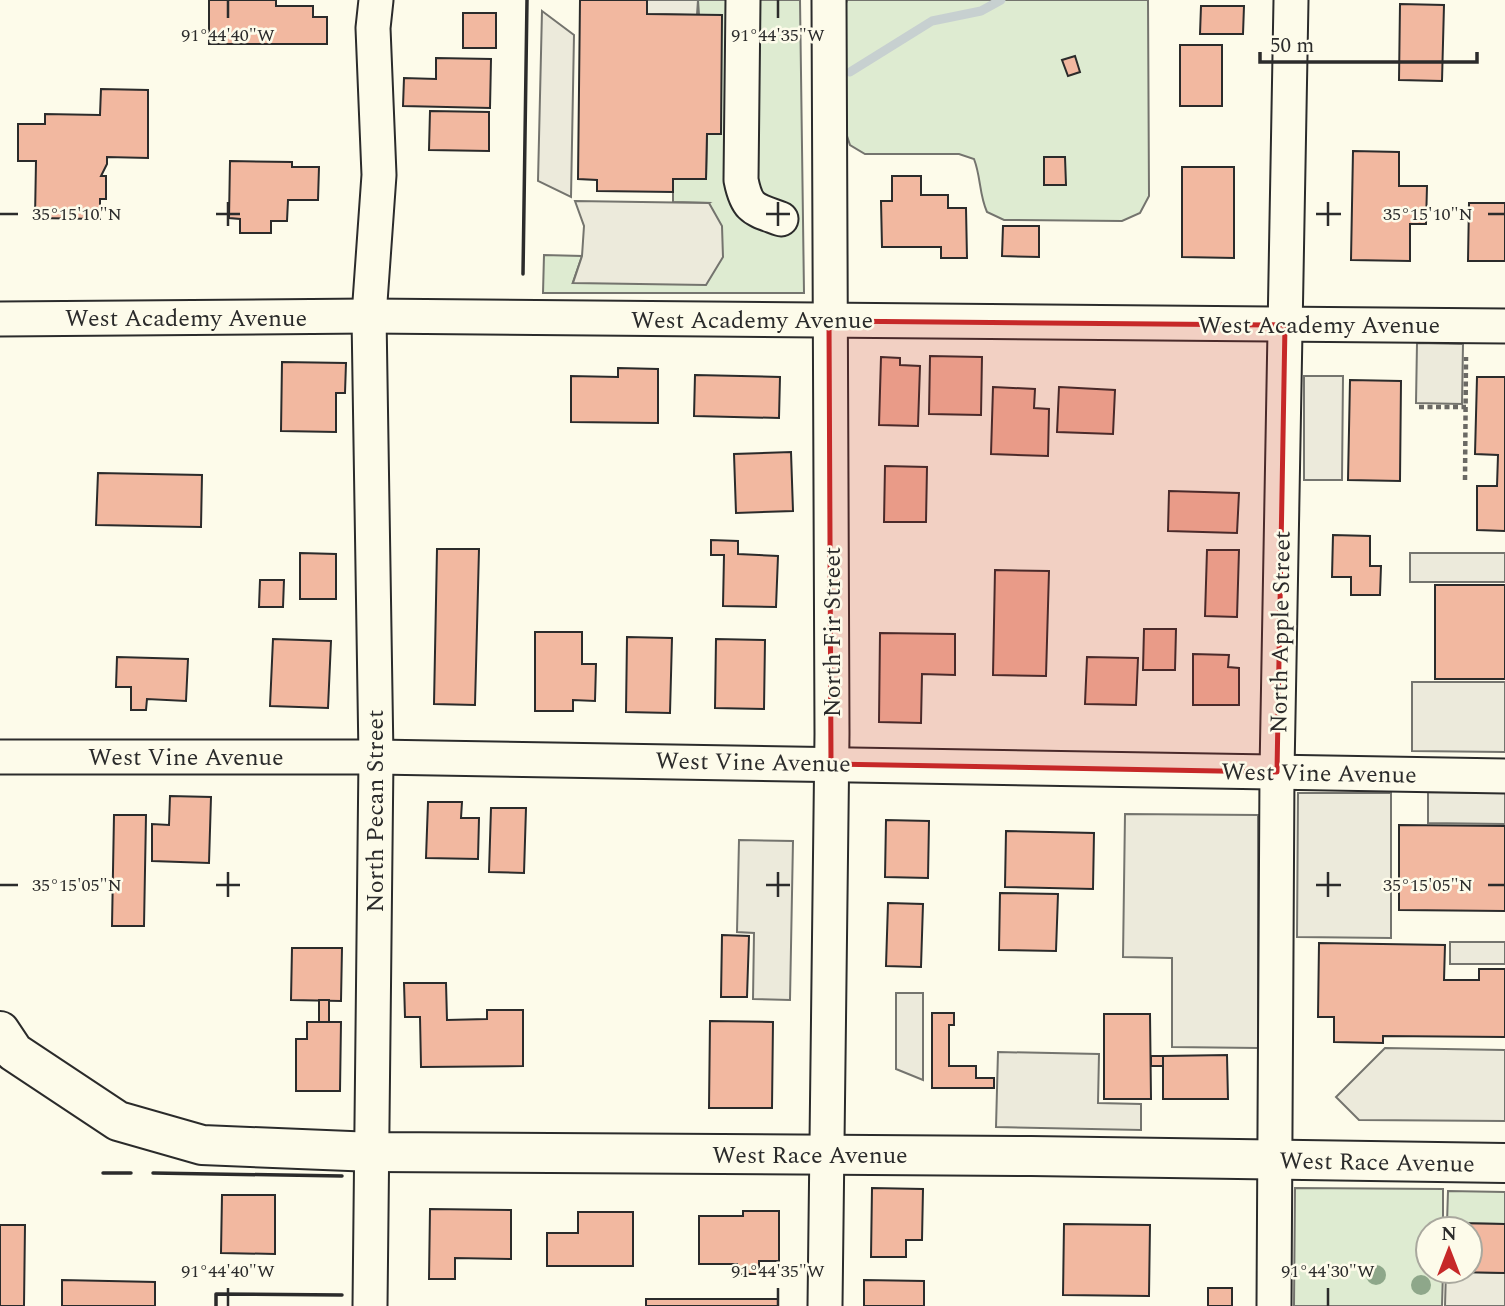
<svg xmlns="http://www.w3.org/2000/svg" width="1505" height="1306" font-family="Spectral,serif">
<rect width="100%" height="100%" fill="#fdfbea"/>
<!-- green -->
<g fill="#deebd1" stroke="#74746e" stroke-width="2">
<path d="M698 0H800L804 293H543L544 255 582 256 573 282 709 203 673 202V179H706L707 134Z"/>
<path d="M847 0H1148L1149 196 1140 213 1122 221 1004 220 987 212C979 194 981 177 974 159L959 154H865L850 145 844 127V10Z"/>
<path d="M1295 1188 1443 1189V1229H1428V1271H1443L1442 1306H1294Z"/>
<path d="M1448 1191 1505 1192V1224L1447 1223Z"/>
</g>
<!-- parking -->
<g fill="#eceadb" stroke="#74746e" stroke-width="2">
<path d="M647 0H698L697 15 647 14Z"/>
<path d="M542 11 574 35 571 197 538 181Z"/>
<path d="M575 201 709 203 722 226 723 257 706 285 573 283 582 256 584 226Z"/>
<path d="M1417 343 1463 344 1462 404 1416 403Z"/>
<path d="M1304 376H1343L1342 480H1304Z"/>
<rect x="1410" y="553" width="95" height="29"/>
<path d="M1412 682H1505V752L1412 751Z"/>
<path d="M1428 792 1505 793V824L1428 823Z"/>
<path d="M1298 793H1391V938L1297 937Z"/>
<path d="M1125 814 1258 815V1048L1172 1047V958L1123 957Z"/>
<path d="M739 840 793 841 790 1000 753 999 754 933 737 932Z"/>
<rect x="1450" y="942" width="55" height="22"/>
<path d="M896 993H923V1080L896 1069Z"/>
<path d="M1385 1048 1505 1050V1121L1359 1120 1336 1097Z"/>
<path d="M998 1052 1099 1054 1098 1103 1141 1104V1130L996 1127Z"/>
<path d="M1446 1271 1505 1273V1306H1445Z"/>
</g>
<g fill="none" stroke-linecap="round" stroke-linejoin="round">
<!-- stream -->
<path stroke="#c7d0d0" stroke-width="9" d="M850 72 932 21 981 11 1001 0"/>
</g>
<!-- building -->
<g fill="#f2b8a0" stroke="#2b2b2b" stroke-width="2">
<path d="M209 0H276V6H313V17H327V44H209Z"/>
<path d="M580 0H647V14L722 15 721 134H707L706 179H673V192L597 191V180L578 179Z"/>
<path d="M1400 4 1444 5 1442 81 1399 80Z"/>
<path d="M1201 6H1244L1243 34H1200Z"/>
<rect x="463" y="13" width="33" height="35"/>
<rect x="1180" y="45" width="42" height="61"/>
<path d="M1075 56 1080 72 1068 76 1062 60Z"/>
<path d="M436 58 491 59 490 108 403 106 404 78 436 79Z"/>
<path d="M101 89 148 90V158L107 157V164L101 176H106V199H100V219L35 218 36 161H18V124H45V114L100 115Z"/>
<path d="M430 111 489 112V151L429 150Z"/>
<path d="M1353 151 1399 152V186H1427L1426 224H1410V261L1351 260Z"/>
<path d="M1044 157H1065L1066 185H1044Z"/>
<path d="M230 161 292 162V167H319L318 200H288L287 221H271V233H240V219L229 218Z"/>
<path d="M1182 167H1234V258L1182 257Z"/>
<path d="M892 176H921V195H948V208H966L967 258H941V247H882L881 201H892Z"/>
<path d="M1469 203H1505V261H1468Z"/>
<path d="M1003 226H1039V257L1002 256Z"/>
<path d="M930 356 982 357 981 415 929 414Z"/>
<path d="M881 357 900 358V365L920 366 918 426 879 425Z"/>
<path d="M282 362 346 363 345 393H336V432L281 431Z"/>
<path d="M618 368 658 369V423L571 422V376L618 377Z"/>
<path d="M695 375 780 377 779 418 694 416Z"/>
<path d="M1477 377H1505V531L1477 530V486H1497L1498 455 1475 454Z"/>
<path d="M1350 380 1401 381 1400 481 1348 480Z"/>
<path d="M993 387 1035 389 1034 408 1049 409 1048 456 991 454Z"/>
<path d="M1059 387 1115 390 1113 434 1057 432Z"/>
<path d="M791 452 793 511 736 513 734 454Z"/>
<path d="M885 466 927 467 926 522H884Z"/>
<path d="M98 473 202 475 201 527 96 525Z"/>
<path d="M1169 491 1239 493 1237 533 1168 531Z"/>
<path d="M1333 535 1370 536V566H1381L1380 595H1351V577H1332Z"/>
<path d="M711 540 738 541V554L778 556 776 607 723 606 724 555H711Z"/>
<path d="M437 549H479L475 705 434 704Z"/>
<path d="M1207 550H1239L1237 617 1205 616Z"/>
<path d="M300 553 336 554V599H300Z"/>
<path d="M995 570 1049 571 1046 676 993 675Z"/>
<path d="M260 580H284L283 607H259Z"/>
<rect x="1435" y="585" width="70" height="94"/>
<path d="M1144 629H1176L1175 670H1143Z"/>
<path d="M535 632H582V664H596L595 701 573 700V711H535Z"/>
<path d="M880 633 955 634V675L922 674 921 723 879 722Z"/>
<path d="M627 637 672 638 670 713 626 712Z"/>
<path d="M273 639 331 641 328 708 270 706Z"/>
<path d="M716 639 765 640 764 709 715 708Z"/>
<path d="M1193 654 1229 655 1228 667 1239 668V705H1193Z"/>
<path d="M117 657 188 659 186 701 147 699 146 710H131V687H116Z"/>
<path d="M1087 657 1138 658 1136 705 1085 704Z"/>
<path d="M170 796 211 797 209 863 152 861V824L169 825Z"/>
<path d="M428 802H462L461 818H479L478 859 426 858Z"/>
<path d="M491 808H526L524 873 489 872Z"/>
<path d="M114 815H146L144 926H112Z"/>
<path d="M886 820 929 821 928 878 885 877Z"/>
<path d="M1399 825 1505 826V911L1399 910Z"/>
<path d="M1006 831 1094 833 1093 889 1005 887Z"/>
<path d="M1000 893 1058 894 1056 951 999 950Z"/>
<path d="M888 903 923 904 921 967 886 966Z"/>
<path d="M722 935 749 936 747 997H721Z"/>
<path d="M1319 943 1445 945 1444 980H1479V969H1505V1037L1383 1036V1043L1334 1042V1017H1318Z"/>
<path d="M292 948H342L341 1001 291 1000Z"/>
<path d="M404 983H446L447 1020 487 1019V1010H523V1066L421 1067 420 1017H405Z"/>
<rect x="319" y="1000" width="10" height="22"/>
<path d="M932 1013H954V1025H949V1066H976V1078H994V1088H932Z"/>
<path d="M1104 1014H1150L1151 1099H1104Z"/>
<path d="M710 1021 773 1022 772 1108H709Z"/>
<path d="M307 1022H341L340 1091H296V1039H307Z"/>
<path d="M1227 1055 1228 1099H1163V1056Z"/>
<rect x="1151" y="1056" width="12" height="10"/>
<path d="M872 1188 923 1189 922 1240H906V1257H871Z"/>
<path d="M222 1195H275V1254L221 1253Z"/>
<path d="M430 1209 511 1210V1259L455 1258V1279H429Z"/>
<path d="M743 1211H779V1261H759V1274H737V1264H699V1216H743Z"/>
<path d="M578 1212H633V1266H547V1233H578Z"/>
<path d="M1454 1223 1505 1224V1273L1453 1272 1470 1271V1229H1454Z"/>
<path d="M1064 1224 1150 1225 1149 1296 1063 1295Z"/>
<path d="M0 1225H25L24 1306H0Z"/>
<path d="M62 1280 155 1282V1306H62Z"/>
<path d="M864 1280 924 1281V1306H864Z"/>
<rect x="1208" y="1288" width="24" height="18"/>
<rect x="646" y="1299" width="132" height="7"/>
</g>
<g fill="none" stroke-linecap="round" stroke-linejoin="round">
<!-- minor casing -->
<g stroke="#2b2b2b" stroke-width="37">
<g id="minor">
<path d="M743 0 741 180C747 210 754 209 781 219"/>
<path d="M0 319 369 316 1505 326"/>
<path d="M0 757H376L1505 776"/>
<path d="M370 1306 376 757 369 316 379 175 373 28 376 0"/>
<path d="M825 1306 832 734 829 0"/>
<path d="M1274 1306 1277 772 1291 0"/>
</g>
</g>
<!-- major casing -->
<g stroke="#2b2b2b" stroke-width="42">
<path id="major" d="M0 1031 14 1052 118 1121 202 1145 374 1152 1031 1156 1505 1163"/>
</g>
<!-- path -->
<g stroke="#6a6964" stroke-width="4.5" stroke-dasharray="5 3.5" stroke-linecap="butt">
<path d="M1419 407H1466"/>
<path d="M1465 480 1466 357"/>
</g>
<!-- minor -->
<use href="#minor" stroke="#fdfbea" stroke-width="33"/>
<!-- major -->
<use href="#major" stroke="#fdfbea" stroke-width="38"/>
<!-- wall -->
<g stroke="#2b2b2b" stroke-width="3.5">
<path d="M523 274 527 0"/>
<path d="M103 1173H131"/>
<path d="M153 1173 342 1176"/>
<path d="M216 1306V1294L342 1295"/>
</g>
</g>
<!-- trees -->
<g fill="#8ea78a">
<circle cx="1376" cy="1275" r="10"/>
<circle cx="1421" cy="1285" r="10"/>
</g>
<!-- marked area -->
<path fill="#c62828" fill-opacity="0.2" stroke="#c62828" stroke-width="5" stroke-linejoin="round" d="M829 321 1285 325 1277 772 831 764Z"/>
<!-- ticks -->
<path fill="none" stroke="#2b2b2b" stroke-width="2.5" d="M228 0V18M778 0V18M228 202V226M778 202V226M1328 202V226M0 214H18M216 214H240M766 214H790M1316 214H1341M1488 214H1505M228 872V897M778 872V897M1328 872V897M0 885H18M216 885H240M766 885H790M1316 885H1341M1488 885H1505M228 1288V1306M778 1288V1306M1328 1288V1306"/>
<g text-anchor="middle" stroke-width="5" stroke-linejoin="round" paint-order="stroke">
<!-- street labels -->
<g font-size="24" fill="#2b2b2b" stroke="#fdfbea">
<text x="186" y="326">West Academy Avenue</text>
<text x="752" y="328">West Academy Avenue</text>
<text x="1319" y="333">West Academy Avenue</text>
<text transform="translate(832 632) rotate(-90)" y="8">North Fir Street</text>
<text transform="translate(1280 632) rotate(-89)" y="8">North Apple Street</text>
<text x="186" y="765">West Vine Avenue</text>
<text transform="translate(753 762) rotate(1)" y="8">West Vine Avenue</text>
<text transform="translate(1319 773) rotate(1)" y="8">West Vine Avenue</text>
<text transform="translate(375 811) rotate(-90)" y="8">North Pecan Street</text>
<text x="810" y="1163">West Race Avenue</text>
<text transform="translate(1377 1162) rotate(1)" y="8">West Race Avenue</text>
</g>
</g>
<g font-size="18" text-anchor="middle" fill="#2b2b2b" stroke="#fdfbea" stroke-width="5" stroke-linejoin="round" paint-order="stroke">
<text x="228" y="41">91°44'40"W</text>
<text x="778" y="41">91°44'35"W</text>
<text x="77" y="220">35°15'10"N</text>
<text x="1428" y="220">35°15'10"N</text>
<text x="77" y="891">35°15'05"N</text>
<text x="1428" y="891">35°15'05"N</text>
<text x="228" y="1277">91°44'40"W</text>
<text x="778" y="1277">91°44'35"W</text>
<text x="1328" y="1277">91°44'30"W</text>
</g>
<!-- north arrow -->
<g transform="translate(1449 1250)"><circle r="33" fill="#fdfbea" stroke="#a9a89e" stroke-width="2"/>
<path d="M0-5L12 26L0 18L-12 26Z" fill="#c62828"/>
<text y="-10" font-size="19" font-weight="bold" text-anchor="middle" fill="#2b2b2b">N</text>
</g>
<!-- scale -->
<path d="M1260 52v10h217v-10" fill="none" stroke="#2b2b2b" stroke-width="3.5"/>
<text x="1270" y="52" font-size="21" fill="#2b2b2b" stroke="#fdfbea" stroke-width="5" paint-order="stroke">50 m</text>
</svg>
